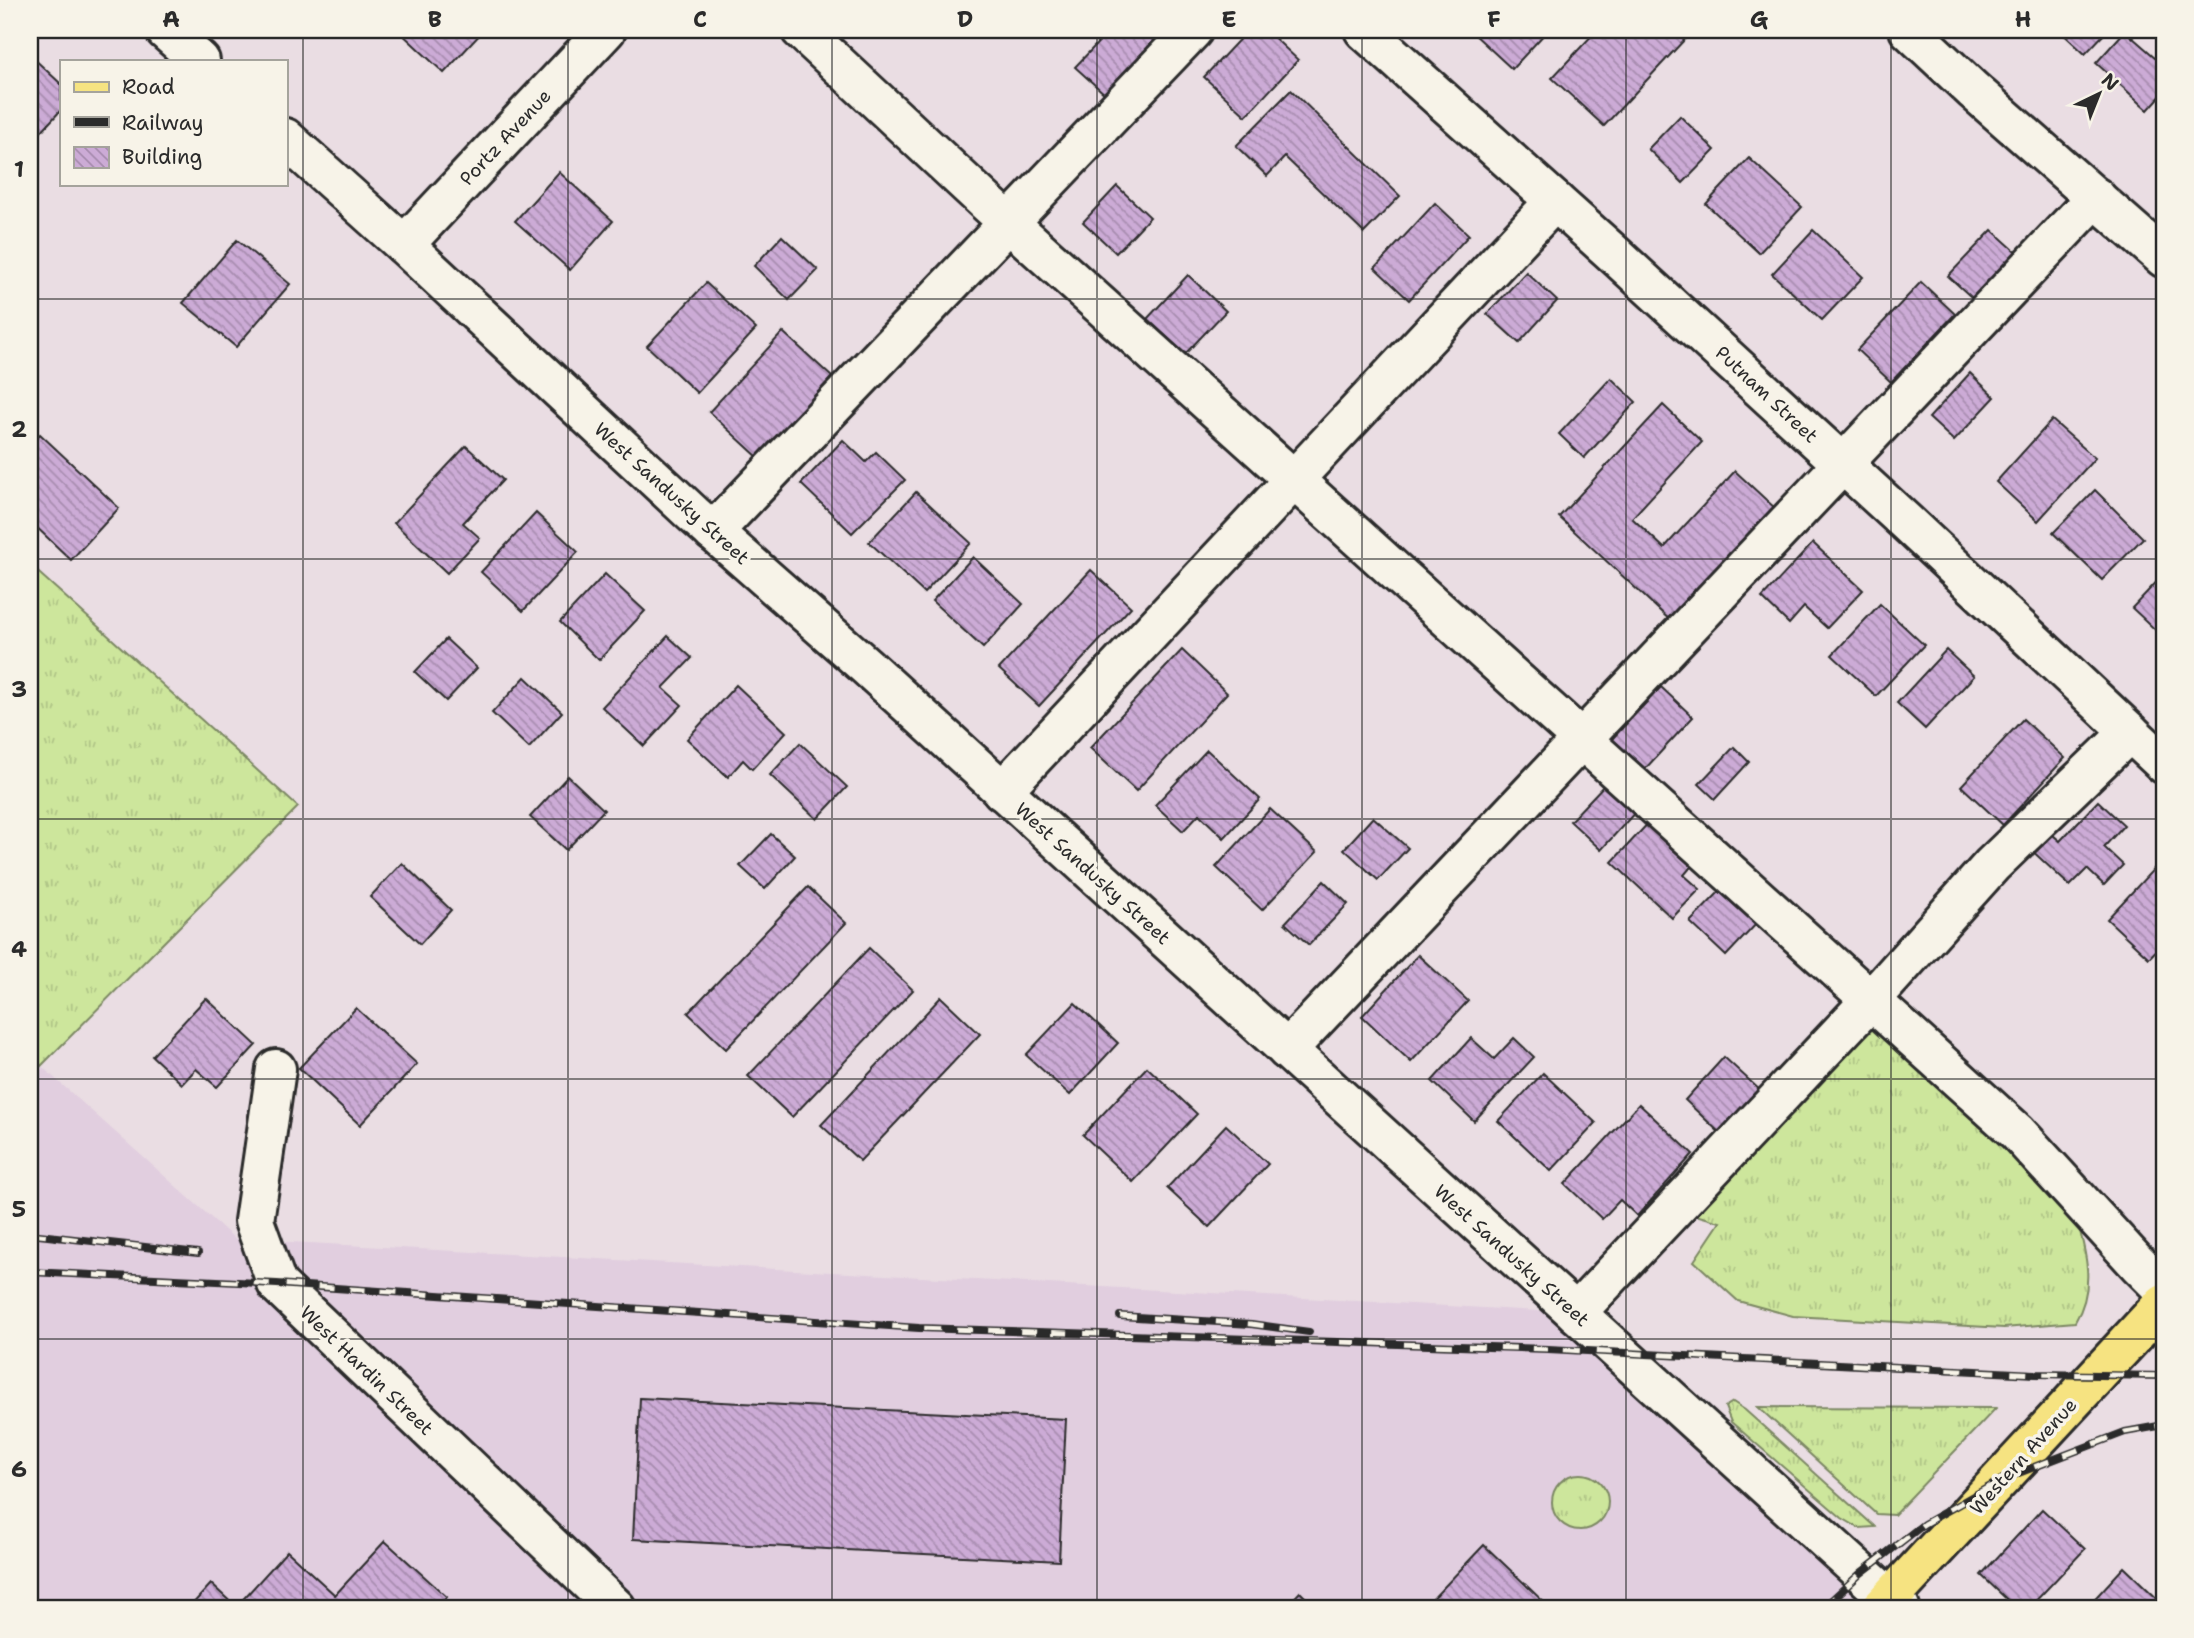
<svg xmlns="http://www.w3.org/2000/svg" width="2194" height="1638" font-family="'Shantell Sans',sans-serif">
<defs>
<pattern id="grass-tufts" width="24" height="20" patternUnits="userSpaceOnUse" patternTransform="scale(1.75)"><rect width="24" height="20" fill="#cde69c"/><path d="M3 7l-1-3M5 7V3M7 7l1-3M15 17l-1-3M17 17v-4M19 17l1-3" fill="none" stroke="#b0c587"/></pattern>
<pattern id="building-back-hatch" width="6" height="6" patternUnits="userSpaceOnUse" patternTransform="scale(1.75)"><rect width="6" height="6" fill="#ccabd6"/><path d="M-1 5l2 2M0 0l6 6M5-1l2 2" fill="none" stroke="#a68bae"/></pattern>
</defs>
<rect width="100%" height="100%" fill="#eadde3"/>
<filter id="ink" filterUnits="userSpaceOnUse"><feTurbulence type="fractalNoise" baseFrequency=".0143" numOctaves="2"/><feDisplacementMap in="SourceGraphic" scale="14" xChannelSelector="R" yChannelSelector="G"/><feConvolveMatrix kernelMatrix="1 2 1 2 8 2 1 2 1" color-interpolation-filters="sRGB"/></filter>
<g filter="url(#ink)">
<!-- built -->
<path fill="#e1cedf" d="M30 1056 235 1239 1576 1313 1881 1608H30Z"/>
<!-- grass -->
<g fill="url(#grass-tufts)" stroke="#7c8864" stroke-width="2">
<path d="M30 565 298 807 41 1066 30 1056Z"/>
<path d="M1887 1028 2076 1216C2086 1252 2096 1287 2075 1322L2004 1328 1793 1316 1738 1301 1694 1261 1720 1222 1685 1212 1854 1032Z"/>
<path d="M1733 1402 1745 1410 1875 1527 1859 1528 1842 1518 1731 1422 1725 1407Z"/>
<path d="M1758 1407 1996 1408 1894 1515 1876 1514Z"/>
<circle cx="1580" cy="1502" r="28"/>
</g>
<!-- building -->
<g fill="url(#building-back-hatch)" stroke="#2b2b2b" stroke-width="2">
<path d="M400 30H484L444 73 399 31Z"/>
<path d="M1110 30H1166L1106 95 1075 67Z"/>
<path d="M1248 30H1266L1298 60 1246 116 1204 77Z"/>
<path d="M1476 30H1548L1512 69 1473 33Z"/>
<path d="M1597 30H1677L1686 38 1604 126 1552 78Z"/>
<path d="M2059 30H2108L2085 54Z"/>
<path d="M2125 31 2164 65V92L2148 110 2096 63Z"/>
<path d="M30 55 61 84V110L38 135 30 127Z"/>
<path d="M1291 90 1400 196 1364 233 1285 157 1267 176 1236 146Z"/>
<path d="M1680 116 1715 150 1683 183 1648 149Z"/>
<path d="M1749 158 1802 207 1759 253 1706 204Z"/>
<path d="M559 172 613 221 570 270 515 221Z"/>
<path d="M1117 186 1150 217 1116 253 1083 222Z"/>
<path d="M1435 203 1469 235 1409 300 1375 268Z"/>
<path d="M1813 230 1863 277 1822 320 1772 274Z"/>
<path d="M1992 230 2023 258 1980 305 1948 276Z"/>
<path d="M782 236 818 270 789 300 754 266Z"/>
<path d="M237 240 290 284 236 347 183 303Z"/>
<path d="M1526 272 1557 301 1519 343 1487 314Z"/>
<path d="M1188 275 1226 311 1185 354 1147 319Z"/>
<path d="M1921 282 1955 314 1891 382 1857 350Z"/>
<path d="M706 283 756 329 697 393 647 346Z"/>
<path d="M783 332 832 377 759 458 709 412Z"/>
<path d="M1970 373 1995 397 1954 441 1929 418Z"/>
<path d="M1611 378 1636 402 1584 458 1559 434Z"/>
<path d="M1663 405 1702 442 1632 518 1664 548 1735 471 1777 510 1673 623 1559 517Z"/>
<path d="M2052 420 2095 458 2038 521 1996 482Z"/>
<path d="M40 434 119 508 71 560 30 521V444Z"/>
<path d="M843 440 866 462 876 452 905 480 852 533 801 484Z"/>
<path d="M466 446 503 480 463 523 480 538 447 573 394 523Z"/>
<path d="M2095 490 2143 538 2102 580 2053 533Z"/>
<path d="M916 492 971 543 924 593 869 542Z"/>
<path d="M536 513 578 552 523 611 481 572Z"/>
<path d="M1813 543 1863 590 1827 628 1804 607 1789 624 1762 598Z"/>
<path d="M973 557 1023 604 983 648 932 601Z"/>
<path d="M1091 570 1131 607 1039 706 999 669Z"/>
<path d="M605 574 645 611 599 660 560 622Z"/>
<path d="M2164 574V638L2132 608Z"/>
<path d="M1880 604 1924 645 1876 696 1832 655Z"/>
<path d="M668 636 692 658 663 688 682 705 644 746 602 707Z"/>
<path d="M446 639 477 668 446 701 415 672Z"/>
<path d="M1182 650 1227 693 1136 791 1090 748Z"/>
<path d="M1946 650 1974 676 1925 729 1897 703Z"/>
<path d="M525 677 562 712 529 748 492 713Z"/>
<path d="M736 685 786 732 752 769 743 760 728 777 687 739Z"/>
<path d="M1661 687 1693 717 1645 769 1612 739Z"/>
<path d="M2023 719 2065 758 2003 825 1961 786Z"/>
<path d="M800 743 847 787 817 819 770 775Z"/>
<path d="M1734 747 1749 762 1715 799 1699 784Z"/>
<path d="M1207 750 1260 799 1224 838 1199 814 1183 831 1155 805Z"/>
<path d="M568 776 604 810 566 850 530 817Z"/>
<path d="M1608 781 1638 809 1601 850 1570 821Z"/>
<path d="M2098 801 2124 825 2104 847 2123 865 2104 885 2087 869 2070 886 2028 847 2045 828 2060 841Z"/>
<path d="M1270 809 1317 852 1262 910 1216 867Z"/>
<path d="M1373 817 1408 848 1378 880 1344 849Z"/>
<path d="M1653 818 1697 860 1684 875 1700 889 1672 918 1612 862Z"/>
<path d="M771 834 795 856 765 889 740 866Z"/>
<path d="M2161 861 2164 865V942L2149 958 2107 919Z"/>
<path d="M402 863 451 910 420 944 370 897Z"/>
<path d="M1324 881 1348 904 1309 945 1285 923Z"/>
<path d="M808 887 846 923 726 1049 688 1013Z"/>
<path d="M1723 888 1759 921 1726 956 1690 922Z"/>
<path d="M869 948 913 990 792 1117 748 1076Z"/>
<path d="M1418 955 1468 1001 1411 1062 1362 1016Z"/>
<path d="M941 997 980 1034 860 1161 821 1125Z"/>
<path d="M206 998 256 1045 217 1087 196 1069 182 1084 152 1056Z"/>
<path d="M1075 1003 1118 1043 1070 1095 1026 1055Z"/>
<path d="M356 1008 417 1064 360 1125 299 1068Z"/>
<path d="M1471 1038 1494 1059 1514 1038 1534 1057 1474 1121 1432 1081Z"/>
<path d="M1724 1057 1762 1092 1722 1135 1685 1100Z"/>
<path d="M1147 1067 1197 1114 1133 1182 1083 1135Z"/>
<path d="M1543 1073 1596 1123 1551 1171 1498 1121Z"/>
<path d="M1639 1104 1693 1154 1637 1216 1620 1200 1602 1219 1565 1184Z"/>
<path d="M1226 1125 1268 1164 1209 1227 1167 1188Z"/>
<path d="M640 1398 1066 1419 1059 1561 633 1539Z"/>
<path d="M2042 1509 2085 1549 2029 1608H2016L1981 1575Z"/>
<path d="M385 1541 447 1597 437 1608H189L211 1584 236 1607 287 1551 335 1595Z"/>
<path d="M1484 1545 1550 1608H1424Z"/>
<path d="M2124 1567 2164 1605V1608H2086Z"/>
<path d="M1300 1592 1316 1608H1285Z"/>
</g>
<g fill="none" stroke-linecap="round" stroke-linejoin="round">
<!-- minor casing -->
<g stroke="#2b2b2b" stroke-width="44">
<g id="minor">
<path d="M165 30 200 61"/>
<path d="M801 30 986 202 2017 1132 2138 1264 2164 1290"/>
<path d="M1364 30 1615 255 1906 522 2164 764"/>
<path d="M1909 30 1973 90 2164 258"/>
<path d="M285 138 404 245 693 514 866 666 1900 1608"/>
<path d="M404 245 606 30"/>
<path d="M713 532 1193 30"/>
<path d="M1002 791 1555 201"/>
<path d="M1287 1050 2096 197"/>
<path d="M276 1069 254 1221 277 1284 616 1608"/>
<path d="M1576 1313 1870 1001 1992 865 2130 732"/>
</g>
</g>
<!-- major casing -->
<g stroke="#2b2b2b" stroke-width="44">
<path id="major" d="M1881 1608 2164 1303"/>
</g>
<!-- minor -->
<use href="#minor" stroke="#f7f3e8" stroke-width="38"/>
<!-- major -->
<use href="#major" stroke="#f6e381" stroke-width="38"/>
<!-- rail casing -->
<g stroke="#2b2b2b" stroke-width="8">
<g id="rail">
<path d="M30 1234 198 1253"/>
<path d="M30 1272 277 1284 919 1328 1548 1349 2035 1374 2164 1376"/>
<path d="M1120 1316 1251 1324 1309 1332"/>
<path d="M1823 1608 1861 1573 1924 1524 2003 1479 2125 1432 2164 1425"/>
</g>
</g>
<!-- rail -->
<use href="#rail" stroke="#f7f3e8" stroke-width="5" stroke-dasharray="16" stroke-linecap="butt"/>
</g>
</g>
<!-- grid -->
<path fill="none" stroke="#2b2b2b" stroke-width="2" stroke-opacity="0.55" d="M303 30V1608M568 30V1608M832 30V1608M1097 30V1608M1362 30V1608M1626 30V1608M1891 30V1608M30 299H2164M30 559H2164M30 819H2164M30 1079H2164M30 1339H2164"/>
<g text-anchor="middle" stroke-width="7" stroke-linejoin="round" paint-order="stroke">
<!-- street labels -->
<g font-size="19" fill="#2b2b2b" stroke="#f7f3e8">
<text transform="translate(505 137) rotate(-47)" y="7">Portz Avenue</text>
<text transform="translate(1767 394) rotate(43)" y="7">Putnam Street</text>
<text transform="translate(672 493) rotate(42)" y="7">West Sandusky Street</text>
<text transform="translate(1093 873) rotate(42)" y="7">West Sandusky Street</text>
<text transform="translate(1512 1255) rotate(42)" y="7">West Sandusky Street</text>
<text transform="translate(367 1370) rotate(44)" y="7">West Hardin Street</text>
<text transform="translate(2023 1456) rotate(-48)" y="7">Western Avenue</text>
</g>
</g>
<!-- margin -->
<rect width="2194" height="1638" fill="none" stroke="#f7f3e8" stroke-width="77"/>
<!-- legend -->
<rect x="60" y="60" width="228" height="126" fill="#f7f3e8" stroke="#a5a39c" stroke-width="2"/>
<rect x="74" y="82" width="35" height="10" fill="#f6e381" stroke="#a5a39c" stroke-width="2"/>
<text x="122" y="94" font-size="21" fill="#2b2b2b">Road</text>
<rect x="74" y="117" width="35" height="10" fill="#2b2b2b" stroke="#a5a39c" stroke-width="2"/>
<text x="122" y="130" font-size="21" fill="#2b2b2b">Railway</text>
<rect x="74" y="147" width="35" height="21" fill="url(#building-back-hatch)" stroke="#a5a39c" stroke-width="2"/>
<text x="122" y="164" font-size="21" fill="#2b2b2b">Building</text>
<!-- north arrow -->
<g transform="translate(2099 94) rotate(43)" stroke="#f7f3e8" stroke-width="5" paint-order="stroke">
<path d="M0-5L12 26L0 18L-12 26Z" fill="#2b2b2b"/>
<text y="-10" font-size="19" font-weight="bold" text-anchor="middle" fill="#2b2b2b">N</text>
</g>
<rect x="38" y="38" width="2118" height="1562" fill="none" stroke="#2b2b2b" stroke-width="2.5"/>
<g font-size="23" text-anchor="middle" font-weight="bold" fill="#2b2b2b">
<text x="171" y="27">A</text>
<text x="435" y="27">B</text>
<text x="700" y="27">C</text>
<text x="965" y="27">D</text>
<text x="1229" y="27">E</text>
<text x="1494" y="27">F</text>
<text x="1759" y="27">G</text>
<text x="2023" y="27">H</text>
<text x="19" y="177">1</text>
<text x="19" y="437">2</text>
<text x="19" y="697">3</text>
<text x="19" y="957">4</text>
<text x="19" y="1217">5</text>
<text x="19" y="1477">6</text>
</g>
</svg>
